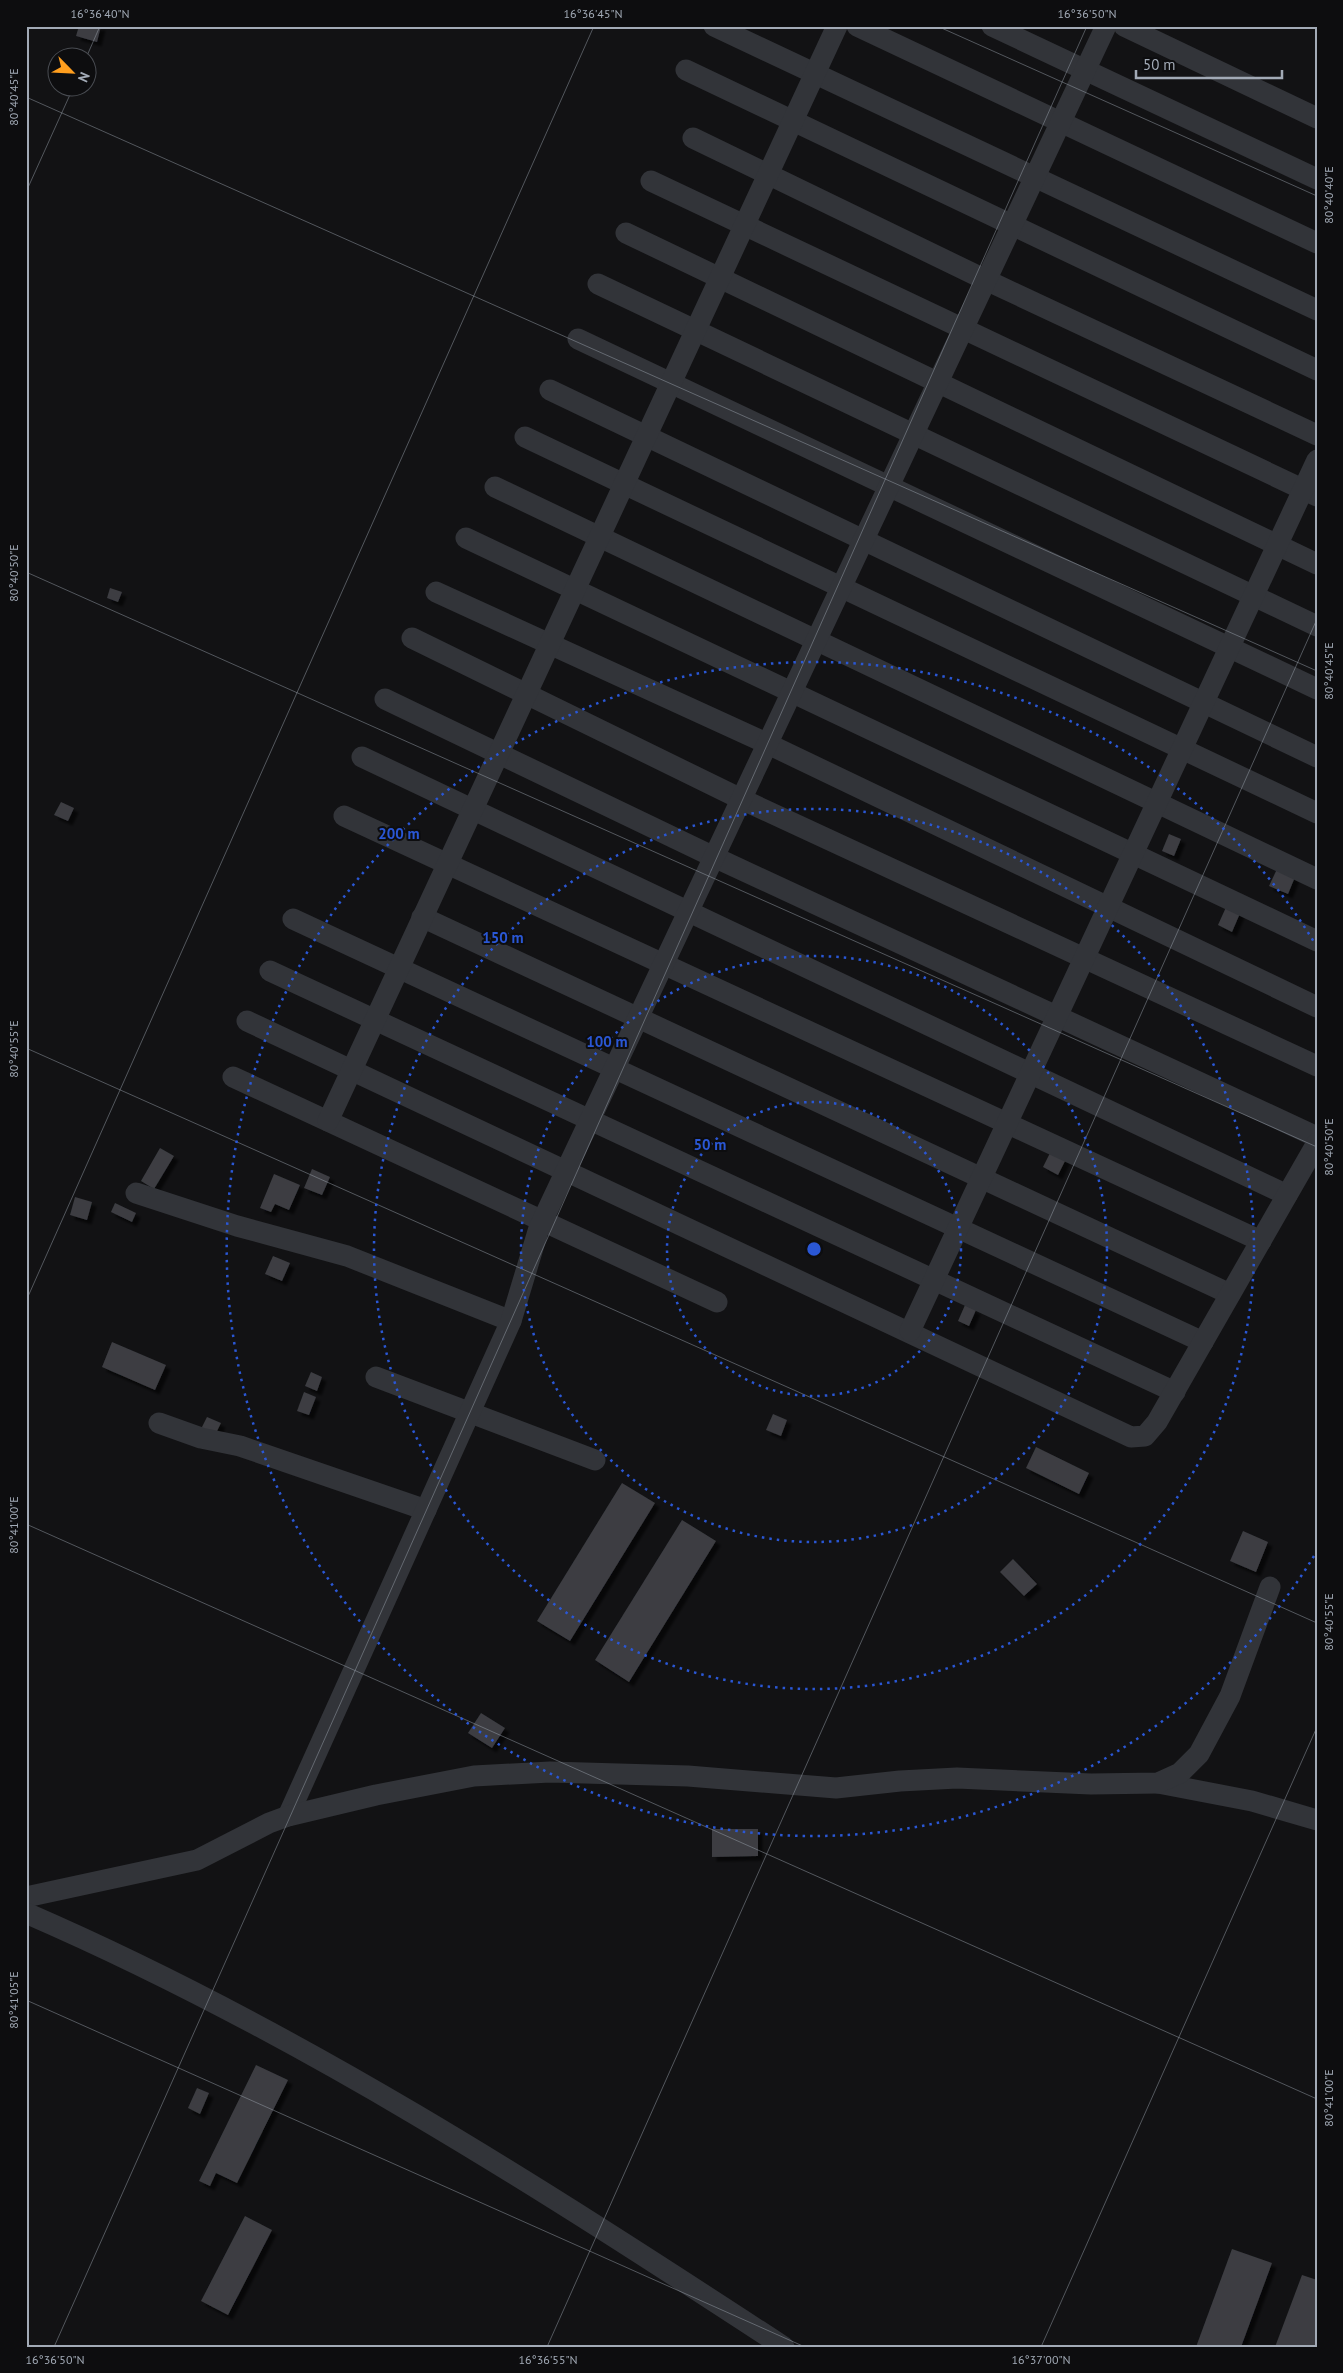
<svg xmlns="http://www.w3.org/2000/svg" width="1343" height="2373" font-family="'PT Sans',sans-serif">
<defs>
<filter id="shadow"><feDropShadow dx="4.5" dy="4.5" stdDeviation="1" flood-color="#0009"/></filter>
</defs>
<rect width="100%" height="100%" fill="#121214"/>
<!-- building -->
<g fill="#3c3d42" filter="url(#shadow)">
<path d="M79 26H101L97 42 76 36Z"/>
<path d="M110 588 122 592 118 602 107 598Z"/>
<path d="M61 802 74 808 68 821 54 815Z"/>
<path d="M1169 834 1181 839 1174 856 1162 851Z"/>
<path d="M1277 869 1295 877 1288 894 1269 886Z"/>
<path d="M1227 905 1241 911 1232 932 1218 925Z"/>
<path d="M160 1148 174 1156 154 1189 141 1181Z"/>
<path d="M1051 1151 1066 1159 1058 1175 1043 1167Z"/>
<path d="M312 1169 330 1177 322 1195 304 1188Z"/>
<path d="M274 1174 300 1185 289 1210 275 1204 271 1212 260 1208Z"/>
<path d="M75 1197 92 1202 87 1220 70 1215Z"/>
<path d="M115 1203 136 1213 132 1222 111 1212Z"/>
<path d="M273 1256 290 1263 282 1281 265 1274Z"/>
<path d="M965 1305 976 1310 969 1326 958 1321Z"/>
<path d="M112 1342 166 1365 155 1390 102 1367Z"/>
<path d="M311 1372 322 1377 317 1391 305 1386Z"/>
<path d="M304 1392 316 1397 309 1415 297 1411Z"/>
<path d="M773 1414 787 1420 781 1436 766 1430Z"/>
<path d="M207 1417 221 1423 215 1435 201 1429Z"/>
<path d="M1036 1447 1089 1473 1079 1494 1026 1468Z"/>
<path d="M622 1483 655 1503 570 1641 537 1621Z"/>
<path d="M682 1520 716 1541 629 1682 595 1660Z"/>
<path d="M1243 1531 1268 1542 1256 1572 1230 1561Z"/>
<path d="M1013 1559 1037 1584 1024 1596 1000 1572Z"/>
<path d="M481 1713 505 1728 492 1748 468 1733Z"/>
<path d="M712 1829H758V1856L712 1857Z"/>
<path d="M256 2065 288 2080 237 2183 216 2173 210 2186 199 2181Z"/>
<path d="M197 2088 209 2093 200 2114 188 2108Z"/>
<path d="M245 2216 272 2230 228 2315 201 2301Z"/>
<path d="M1232 2249 1272 2263 1241 2347H1196Z"/>
<path d="M1302 2275 1317 2280V2347H1275Z"/>
</g>
<g fill="none" stroke-linecap="round" stroke-linejoin="round">
<!-- minor -->
<g stroke="#323439" stroke-width="21">
<path d="M714 26 1317 310"/>
<path d="M857 26 1317 243"/>
<path d="M992 26 1317 179"/>
<path d="M1124 26 1317 118"/>
<path d="M686 70 1317 370"/>
<path d="M693 138 986 280 1317 435"/>
<path d="M651 181 1317 496"/>
<path d="M626 233 1317 564"/>
<path d="M598 284 1317 626"/>
<path d="M578 339 1317 689"/>
<path d="M550 390 1317 757"/>
<path d="M525 437 1317 813"/>
<path d="M495 487 1317 879"/>
<path d="M466 538 1317 941"/>
<path d="M436 592 768 744 1317 1007"/>
<path d="M412 638 741 799 1317 1066"/>
<path d="M385 699 714 857 1317 1137"/>
<path d="M362 757 1287 1195"/>
<path d="M344 816 1261 1241"/>
<path d="M422 917 1230 1294"/>
<path d="M293 919 1203 1342"/>
<path d="M270 971 1175 1392"/>
<path d="M247 1021 1131 1437 1145 1436 1157 1422 1317 1143"/>
<path d="M233 1077 717 1302"/>
<path d="M328 1121 837 26"/>
<path d="M136 1193 237 1226 347 1256 511 1321"/>
<path d="M910 1331 1317 460"/>
<path d="M376 1377 595 1460"/>
<path d="M159 1423 201 1438 240 1446 426 1510"/>
<path d="M1158 1783 1252 1801 1317 1820"/>
<path d="M288 1816 511 1321 539 1228 1106 26"/>
<path d="M26 1897 197 1860 269 1823 288 1816 376 1795 474 1776 550 1772 688 1776 836 1788 900 1781 957 1778 1091 1784 1158 1783 1180 1773 1199 1754 1230 1696 1270 1587"/>
<path d="M26 1913C296 2030 539 2187 784 2347"/>
</g>
</g>
<!-- ticks -->
<path fill="none" stroke="#a2aab6" stroke-width="1" stroke-opacity="0.45" d="M937 26 1317 196M86 58 100 26M26 97 1317 671M26 192 73 88M26 572 1317 1147M26 1048 1317 1623M26 1301 594 26M26 1524 1317 2099M26 2000 805 2347M54 2347 1087 26M547 2347 1317 619M1041 2347 1317 1727"/>
<!-- distance rings -->
<g fill="none" stroke="#2a57d5" stroke-width="2.5" stroke-dasharray="2.5 5">
<circle cx="814" cy="1249" r="147"/>
<circle cx="814" cy="1249" r="293"/>
<circle cx="814" cy="1249" r="440"/>
<path d="M1314 1556A587 587 0 1 1 1314 942"/>
</g>
<circle cx="814" cy="1249" r="8" fill="#2a57d5" stroke="#0d0d0f" stroke-width="2.5"/>
<g font-size="15" text-anchor="middle" font-weight="bold" fill="#2a57d5" stroke="#0d0d0f" stroke-width="4" stroke-linejoin="round" paint-order="stroke">
<text x="399" y="839">200 m</text>
<text x="503" y="943">150 m</text>
<text x="607" y="1047">100 m</text>
<text x="710" y="1150">50 m</text>
</g>
<!-- border -->
<rect width="1343" height="2373" fill="none" stroke="#0d0d0f" stroke-width="55"/>
<!-- north arrow -->
<g transform="translate(72 72) rotate(114)"><circle r="24" fill="#0d0d0f" stroke="#494c52"/>
<path d="M0-4L9 19L0 12L-9 19Z" fill="#ff9e1e"/>
<text y="-8" font-size="14" font-weight="bold" text-anchor="middle" fill="#a2aab6">N</text>
</g>
<!-- scale -->
<path d="M1136 70v8h146v-8" fill="none" stroke="#a2aab6" stroke-width="2.5"/>
<text x="1143" y="70" font-size="15" fill="#a2aab6" stroke="#0d0d0f" stroke-width="4" paint-order="stroke">50 m</text>
<rect x="28" y="28" width="1288" height="2318" fill="none" stroke="#a2aab6" stroke-width="2"/>
<g font-size="12" text-anchor="middle" fill="#a2aab6">
<text x="100" y="18">16°36'40"N</text>
<text x="593" y="18">16°36'45"N</text>
<text x="1087" y="18">16°36'50"N</text>
<text transform="translate(14 97) rotate(-90)" y="4">80°40'45"E</text>
<text transform="translate(1329 195) rotate(-90)" y="4">80°40'40"E</text>
<text transform="translate(14 573) rotate(-90)" y="4">80°40'50"E</text>
<text transform="translate(1329 671) rotate(-90)" y="4">80°40'45"E</text>
<text transform="translate(14 1049) rotate(-90)" y="4">80°40'55"E</text>
<text transform="translate(1329 1147) rotate(-90)" y="4">80°40'50"E</text>
<text transform="translate(14 1525) rotate(-90)" y="4">80°41'00"E</text>
<text transform="translate(1329 1622) rotate(-90)" y="4">80°40'55"E</text>
<text transform="translate(14 2000) rotate(-90)" y="4">80°41'05"E</text>
<text transform="translate(1329 2098) rotate(-90)" y="4">80°41'00"E</text>
<text x="55" y="2364">16°36'50"N</text>
<text x="548" y="2364">16°36'55"N</text>
<text x="1041" y="2364">16°37'00"N</text>
</g>
</svg>
